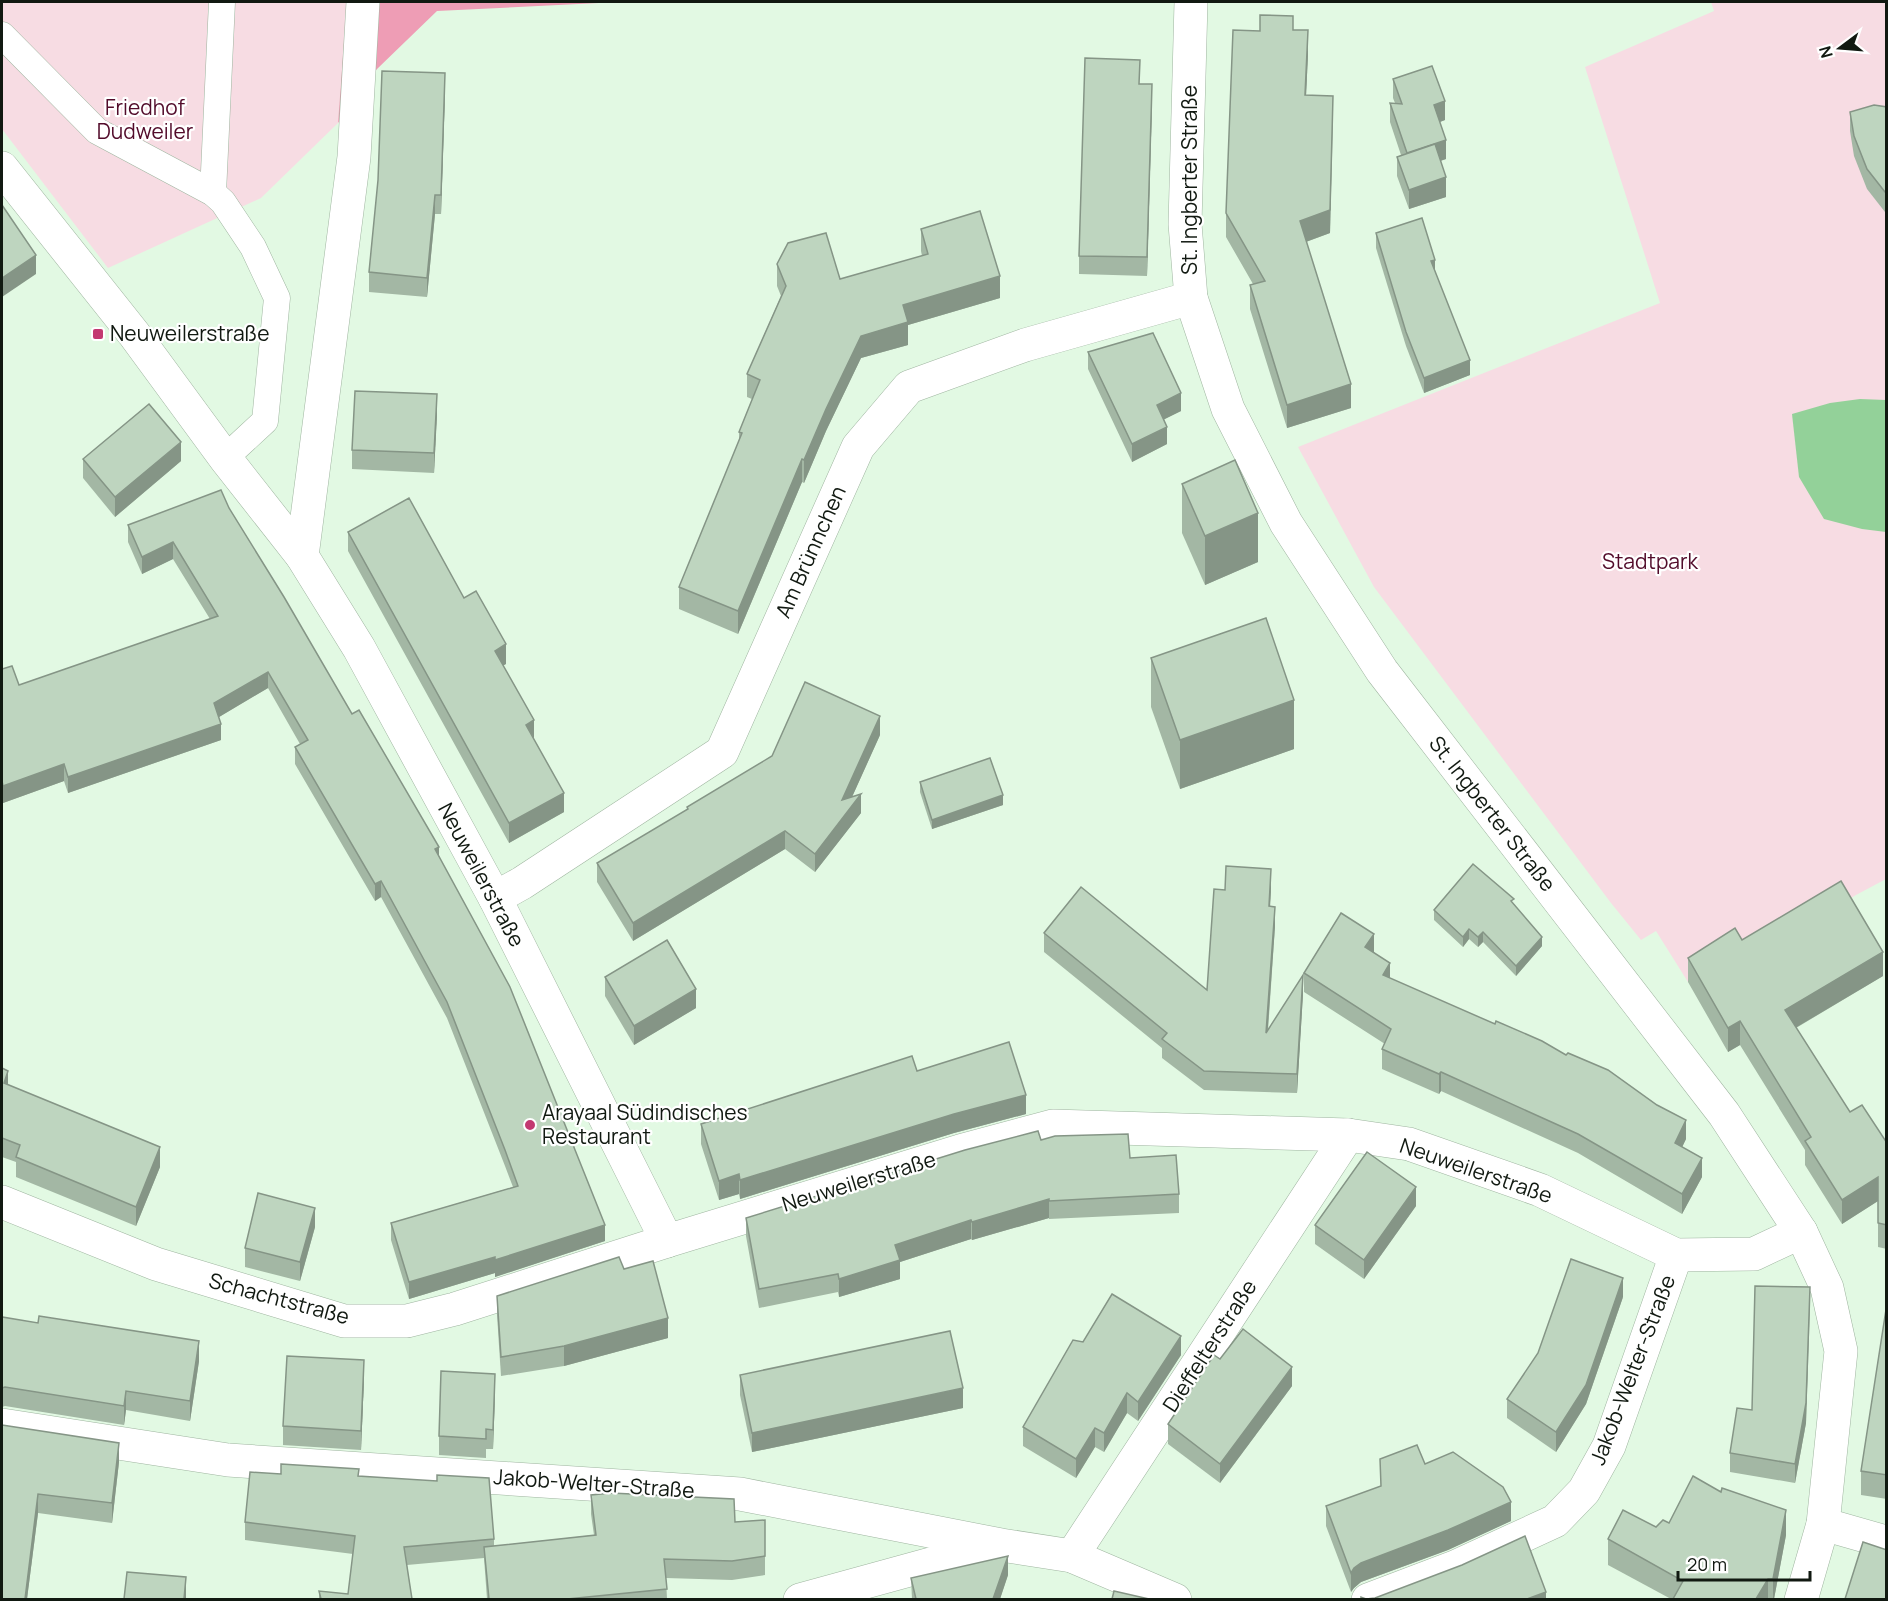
<svg xmlns="http://www.w3.org/2000/svg" width="1888" height="1601" font-family="Manrope,sans-serif">
<rect width="100%" height="100%" fill="#e2f9e3"/>
<!-- green -->
<g fill="#f7dce3">
<path d="M2 2H347L338 123 261 198 108 268 2 129Z"/>
<path d="M1711 2H1886V879L1856 895 1742 964 1734 952 1688 982 1656 931 1641 940 1611 903 1374 587 1298 447 1660 303 1585 67 1714 11Z"/>
</g>
<!-- forest -->
<path fill="#ee9db5" d="M347 2H619L437 11 377 69 338 123Z"/>
<!-- water -->
<path fill="#93d199" d="M1860 399 1886 400V532L1862 529 1824 519 1799 477 1792 414 1830 403Z"/>
<g fill="none" stroke-linecap="round" stroke-linejoin="round">
<!-- service casing -->
<g stroke="#9fb5a0" stroke-width="27">
<g id="service">
<path d="M2 35 97 131 213 193 223 202 253 247 277 298 265 421 225 458"/>
<path d="M213 193 222 2"/>
</g>
</g>
<!-- minor casing -->
<g stroke="#9fb5a0" stroke-width="34">
<g id="minor">
<path d="M2 168 134 334 225 458 302 556 359 648 495 898 667 1241 960 1151 1053 1126 1348 1135 1409 1144 1540 1190 1676 1255 1754 1254 1801 1232"/>
<path d="M302 556 354 157 363 2"/>
<path d="M495 898 522 883 722 752 858 447 909 387 1025 345 1191 298"/>
<path d="M2 1202 156 1264 344 1321H407L455 1309 667 1241"/>
<path d="M2 1425 228 1460 740 1494 1001 1545 1072 1556 1175 1600"/>
<path d="M1823 1524 1886 1542"/>
<path d="M1072 1556 1348 1135"/>
<path d="M800 1600 993 1547"/>
<path d="M1368 1600 1455 1567 1555 1521 1584 1491 1609 1446 1676 1255"/>
</g>
</g>
<!-- secondary casing -->
<g stroke="#9fb5a0" stroke-width="34">
<path id="secondary" d="M1191 2 1185 224 1191 298 1228 409 1286 523 1382 671 1724 1114 1801 1232 1827 1288 1841 1351 1823 1524 1801 1600"/>
</g>
<!-- service -->
<use href="#service" stroke="#fff" stroke-width="26"/>
<!-- minor -->
<use href="#minor" stroke="#fff" stroke-width="33"/>
<!-- secondary -->
<use href="#secondary" stroke="#fff" stroke-width="33"/>
</g>
<!-- wall -->
<g fill="#a3b7a4">
<path d="M1293 30 1308 54 1306 95 1333 120 1330 233 1306 242 1351 408 1287 428 1250 309V285L1253 284 1226 237V213Z"/>
<path d="M1393 79 1445 120 1440 122 1446 159 1440 161 1446 197 1409 209 1397 176V157L1401 155 1390 122V103H1395L1393 98Z"/>
<path d="M1140 84 1152 103 1147 276 1079 274V256Z"/>
<path d="M445 92 441 214H435L427 297 369 292V272Z"/>
<path d="M1887 107V211L1885 212 1867 189 1854 156 1850 131V112Z"/>
<path d="M921 229 1000 298 908 325V345L861 358 826 431 804 483 802 482 738 634 679 609V587L739 441V432L752 399 747 397V374L781 296 777 286V264L840 279 922 256 921 251Z"/>
<path d="M1376 233 1435 272 1470 375 1424 393 1406 346 1376 248Z"/>
<path d="M1088 352 1181 411 1164 419 1167 444 1132 462 1088 369Z"/>
<path d="M437 414 434 473 352 469V450Z"/>
<path d="M83 459 181 461 115 517 83 478Z"/>
<path d="M1182 484 1258 562 1205 585 1182 533Z"/>
<path d="M229 508 352 714 439 856 605 1241 495 1277V1273L409 1299 391 1240V1223L513 1187 505 1166 447 1018 381 897 375 901 295 764V747L300 744 268 688 219 717 221 740 68 793 64 781 3 803 2 797V669L19 685 210 619 173 559 142 574 128 542V525Z"/>
<path d="M348 532 464 598 506 664 503 665 564 812 509 843 348 551Z"/>
<path d="M1151 658 1294 749 1180 789 1151 707Z"/>
<path d="M880 735 852 797 861 813 815 872 785 849 633 941 597 882V863L687 810V807Z"/>
<path d="M920 782 1003 805 932 829 920 792Z"/>
<path d="M1271 888 1270 906 1275 926 1268 1031 1303 994 1297 1093 1204 1090 1162 1058V1048L1044 952V933L1207 990 1225 890Z"/>
<path d="M1514 904 1542 946 1516 976 1483 942 1478 947 1469 939 1463 947 1434 920V910Z"/>
<path d="M1742 940 1883 976 1796 1028 1850 1112 1887 1143V1249L1878 1247V1201L1842 1224 1805 1165V1150L1740 1045 1728 1052 1688 982V958Z"/>
<path d="M1374 952 1390 978 1686 1139 1682 1147 1702 1177 1682 1214 1578 1153 1441 1091 1439 1094 1382 1069V1049L1385 1044 1304 992V973Z"/>
<path d="M605 977 696 1008 634 1045 605 996Z"/>
<path d="M2 1068 8 1085 160 1167 136 1226 16 1177V1162L2 1157Z"/>
<path d="M917 1071 1026 1114 954 1133 740 1199 739 1194 719 1200 701 1144V1124Z"/>
<path d="M1041 1140 1130 1158 1179 1194V1213L1049 1219V1218L972 1240 971 1239 900 1262V1279L839 1297 838 1292 759 1308 746 1236V1218Z"/>
<path d="M1416 1206 1364 1279 1315 1244V1225Z"/>
<path d="M315 1227 300 1281 245 1267V1248Z"/>
<path d="M624 1269 668 1338 564 1366 501 1376 497 1315V1296Z"/>
<path d="M1623 1297 1586 1404 1556 1452 1507 1418V1399Z"/>
<path d="M1887 1303V1499L1861 1495V1471Z"/>
<path d="M1810 1307 1806 1423 1795 1483 1730 1472V1453L1752 1410Z"/>
<path d="M2 1317 199 1361 190 1421 126 1410 124 1425 5 1406 2 1407Z"/>
<path d="M1083 1342 1181 1355 1138 1421 1127 1413 1104 1452 1095 1447 1076 1478 1023 1446V1427Z"/>
<path d="M1220 1359 1292 1386 1220 1483 1168 1444V1424Z"/>
<path d="M740 1375 963 1408 752 1452 740 1395Z"/>
<path d="M364 1379 361 1450 283 1445V1426Z"/>
<path d="M495 1393 493 1449H486V1458L439 1455V1436Z"/>
<path d="M2 1425 119 1462 112 1523 38 1513 27 1599H2Z"/>
<path d="M1380 1459 1425 1464 1511 1521 1448 1550 1361 1582 1354 1588 1351 1592 1326 1526V1506L1381 1487Z"/>
<path d="M281 1474 359 1476 494 1539V1546L594 1535 591 1514V1495L735 1522 765 1520V1575L732 1580 666 1578 667 1599H487L484 1558 407 1565 412 1599H319V1591L348 1594 353 1554 245 1540V1522Z"/>
<path d="M1669 1523 1786 1535 1774 1599H1671L1608 1565V1539Z"/>
<path d="M1008 1575 1000 1599H912L911 1578Z"/>
</g>
<!-- shaded-wall -->
<g fill="#859586">
<path d="M1308 30V54L1305 118V95Z"/>
<path d="M445 73V92L441 214V195Z"/>
<path d="M1152 84V103L1147 276V257Z"/>
<path d="M1333 96 1330 233 1300 244V221Z"/>
<path d="M1445 101V120L1434 124V105Z"/>
<path d="M1446 140V159L1407 172V153Z"/>
<path d="M1446 177V197L1409 209V190Z"/>
<path d="M1885 192H1887V211L1885 212Z"/>
<path d="M435 195V214L427 297V278Z"/>
<path d="M36 255V274L2 297V278Z"/>
<path d="M1435 260V275L1431 261Z"/>
<path d="M1000 276V298L908 325V345L861 358 826 431 804 483V460L826 409 861 336 903 305Z"/>
<path d="M1470 360V375L1424 393V378Z"/>
<path d="M1351 384V408L1287 428V405Z"/>
<path d="M1181 393V411L1157 423V405Z"/>
<path d="M437 394V414L434 473V453Z"/>
<path d="M1167 427V444L1132 462V444Z"/>
<path d="M181 442V461L115 517V497Z"/>
<path d="M802 459V482L738 634V611Z"/>
<path d="M1258 513V562L1205 585V536Z"/>
<path d="M173 542V559L142 574V557Z"/>
<path d="M506 644V664L495 670V651Z"/>
<path d="M268 672V688L214 720V703Z"/>
<path d="M1294 700V749L1180 789V740Z"/>
<path d="M880 716V735L843 817 861 794V813L815 872V854L842 800Z"/>
<path d="M534 720V739L526 725Z"/>
<path d="M221 724V740L68 793V777Z"/>
<path d="M64 764V781L3 803V786Z"/>
<path d="M564 793V812L509 843V823Z"/>
<path d="M1003 795V805L932 829V820Z"/>
<path d="M785 831V849L633 941V923Z"/>
<path d="M439 847V864L435 849Z"/>
<path d="M1271 869V888L1269 926V906Z"/>
<path d="M381 881V897L375 901V884Z"/>
<path d="M1275 907V926L1266 1053V1033Z"/>
<path d="M1469 929V939L1463 947V937Z"/>
<path d="M1483 932V942L1478 947V937Z"/>
<path d="M1374 934V953L1365 947Z"/>
<path d="M1542 937V946L1516 976V966Z"/>
<path d="M1883 952V976L1785 1034V1010Z"/>
<path d="M1390 963V982L1383 975Z"/>
<path d="M1303 975V994L1297 1093V1074Z"/>
<path d="M696 989V1008L634 1045V1026Z"/>
<path d="M1740 1021V1045L1728 1052V1028Z"/>
<path d="M8 1071V1090L4 1083Z"/>
<path d="M1441 1072V1091L1439 1094V1074Z"/>
<path d="M1026 1095V1114L954 1133 740 1199V1180L954 1114Z"/>
<path d="M1686 1120V1139L1675 1162V1143Z"/>
<path d="M160 1147V1167L136 1226V1207Z"/>
<path d="M1702 1158V1177L1682 1214V1194Z"/>
<path d="M739 1174V1194L719 1200V1181Z"/>
<path d="M1878 1177V1201L1842 1224V1200Z"/>
<path d="M1416 1187V1206L1364 1279V1260Z"/>
<path d="M1049 1199V1218L972 1240V1222Z"/>
<path d="M315 1208V1227L300 1281V1262Z"/>
<path d="M971 1220V1239L900 1262V1279L839 1297V1279L895 1245Z"/>
<path d="M605 1225V1241L495 1277V1260Z"/>
<path d="M495 1257V1273L409 1299V1282Z"/>
<path d="M1623 1278V1297L1586 1404 1556 1452V1432Z"/>
<path d="M1810 1287 1806 1423 1795 1483V1464Z"/>
<path d="M668 1318V1338L564 1366V1346Z"/>
<path d="M1181 1336V1355L1138 1421V1402Z"/>
<path d="M199 1341V1361L190 1421V1401Z"/>
<path d="M364 1360V1379L361 1450V1431Z"/>
<path d="M1292 1367V1386L1220 1483V1464Z"/>
<path d="M495 1374V1393L493 1449V1430Z"/>
<path d="M963 1388V1408L752 1452V1433Z"/>
<path d="M126 1391V1410L124 1425V1406Z"/>
<path d="M1127 1393V1413L1104 1452V1433Z"/>
<path d="M1095 1428V1447L1076 1478V1459Z"/>
<path d="M119 1443V1462L112 1523V1503Z"/>
<path d="M38 1494V1513L27 1599H25Z"/>
<path d="M1511 1502V1521L1448 1550 1361 1582 1354 1588 1351 1592V1573L1354 1568 1361 1563Z"/>
<path d="M1786 1510V1535L1774 1599H1773V1579Z"/>
<path d="M1008 1556V1575L1000 1599H993Z"/>
<path d="M186 1577V1599H184Z"/>
<path d="M1768 1579V1599H1756Z"/>
<path d="M1546 1592V1599H1527Z"/>
</g>
<!-- building -->
<g fill="#bed5bf" stroke="#859586" stroke-width="1.5">
<path d="M1260 15 1293 16V30H1308L1305 95 1333 96 1330 210 1300 221 1351 384 1287 405 1250 285 1265 281 1226 213 1233 30 1260 31Z"/>
<path d="M1085 58 1140 60 1139 84H1152L1147 257 1079 256Z"/>
<path d="M1432 66 1445 101 1434 105 1446 140 1407 153 1390 103 1402 104 1393 79Z"/>
<path d="M382 71 445 73 441 195H435L427 278 369 272 378 180Z"/>
<path d="M1874 105 1887 107V192H1885L1867 169 1854 136 1850 112Z"/>
<path d="M1435 144 1446 177 1409 190 1397 157Z"/>
<path d="M2 205 36 255 2 278Z"/>
<path d="M980 211 1000 276 903 305 908 322 861 336 826 409 804 460 802 459 738 611 679 587 742 433 739 432 760 380 747 374 786 286 777 264 788 243 826 233 840 279 928 254 921 229Z"/>
<path d="M1422 218 1435 260 1431 261 1470 360 1424 378 1406 332 1376 233Z"/>
<path d="M1153 333 1181 393 1157 405 1167 427 1132 444 1088 352Z"/>
<path d="M355 391 437 394 434 453 352 450Z"/>
<path d="M149 404 181 442 115 497 83 459Z"/>
<path d="M1235 460 1258 513 1205 536 1182 484Z"/>
<path d="M221 490 229 508 284 597 352 714 359 710 439 847 435 849 510 987 605 1225 495 1260V1257L409 1282 391 1223 518 1186 505 1150 447 1002 381 881 375 884 295 747 308 740 268 672 214 703 221 724 68 777 64 764 3 786 2 781V669L12 666 19 685 218 616 173 542 142 557 128 525Z"/>
<path d="M409 498 464 598 476 591 506 644 495 651 534 720 526 725 564 793 509 823 348 532Z"/>
<path d="M1266 618 1294 700 1180 740 1151 658Z"/>
<path d="M805 682 880 716 842 800 861 794 815 854 785 831 633 923 597 863 688 809 687 807 772 756Z"/>
<path d="M990 758 1003 795 932 820 920 782Z"/>
<path d="M1473 864 1514 899 1511 901 1542 937 1516 966 1483 932 1478 937 1469 929 1463 937 1434 910Z"/>
<path d="M1226 866 1271 869 1269 906 1275 907 1266 1033 1303 975 1297 1074 1204 1071 1162 1039 1167 1033 1044 933 1081 887 1207 990 1214 889 1225 890Z"/>
<path d="M1841 881 1883 952 1785 1010 1850 1112 1862 1105 1887 1143V1225L1878 1223V1177L1842 1200 1805 1141 1811 1137 1740 1021 1728 1028 1688 958 1735 928 1742 940Z"/>
<path d="M1341 913 1374 934 1365 947 1390 963 1383 975 1495 1024 1496 1021 1542 1041 1566 1055 1568 1053 1608 1070 1657 1105 1686 1120 1675 1143 1702 1158 1682 1194 1578 1134 1441 1072 1439 1074 1382 1049 1391 1029 1304 973Z"/>
<path d="M667 940 696 989 634 1026 605 977Z"/>
<path d="M1009 1042 1026 1095 954 1114 740 1180 739 1174 719 1181 701 1124 912 1056 917 1071Z"/>
<path d="M2 1068 8 1071 4 1083 160 1147 136 1207 16 1157 20 1145 2 1138Z"/>
<path d="M1038 1131 1041 1140 1055 1136 1128 1134 1130 1158 1176 1155 1179 1194 1049 1201V1199L972 1222 971 1220 895 1245 900 1260 839 1279 838 1274 759 1289 746 1218 965 1150Z"/>
<path d="M1367 1152 1416 1187 1364 1260 1315 1225Z"/>
<path d="M258 1193 315 1208 300 1262 245 1248Z"/>
<path d="M619 1257 624 1269 653 1261 668 1318 564 1346 501 1357 497 1296Z"/>
<path d="M1571 1259 1623 1278 1586 1385 1556 1432 1507 1399 1538 1353Z"/>
<path d="M1755 1286 1810 1287 1806 1403 1795 1464 1730 1453 1737 1408 1752 1410Z"/>
<path d="M1112 1294 1181 1336 1138 1402 1127 1393 1104 1433 1095 1428 1076 1459 1023 1427 1073 1340 1083 1342Z"/>
<path d="M1887 1303V1475L1861 1471Z"/>
<path d="M39 1316 199 1341 190 1401 126 1391 124 1406 5 1387 2 1388V1317L38 1323Z"/>
<path d="M1243 1329 1292 1367 1220 1464 1168 1424 1214 1355 1220 1359Z"/>
<path d="M950 1331 963 1388 752 1433 740 1375Z"/>
<path d="M287 1356 364 1360 361 1431 283 1426Z"/>
<path d="M441 1371 495 1374 493 1430 486 1429V1439L439 1436Z"/>
<path d="M2 1425 119 1443 112 1503 38 1494 25 1599H2Z"/>
<path d="M1417 1445 1425 1464 1453 1452 1503 1487 1511 1502 1448 1530 1361 1563 1354 1568 1351 1573 1326 1506 1381 1486 1380 1459Z"/>
<path d="M281 1464 359 1469 358 1476 437 1481V1475L489 1478 494 1539 404 1547 412 1599H321L319 1591 348 1594 355 1536 245 1522 250 1472 281 1474Z"/>
<path d="M1693 1476 1721 1492 1722 1488 1786 1510 1773 1579H1768L1756 1599H1673L1683 1581 1608 1539 1623 1510 1656 1527 1663 1520 1669 1523Z"/>
<path d="M611 1493 734 1499 735 1522 765 1520V1556L732 1561 664 1559 667 1589 567 1599H489L484 1547 596 1535 591 1495Z"/>
<path d="M1525 1536 1546 1592 1527 1599H1361V1597L1366 1599 1375 1598 1462 1565Z"/>
<path d="M1863 1542 1887 1550V1599H1845Z"/>
<path d="M1008 1556 993 1599H916L911 1578Z"/>
<path d="M127 1572 186 1577 184 1599H124Z"/>
<path d="M1114 1591 1149 1599H1112Z"/>
</g>
<!-- markers -->
<g fill="#c33971" stroke="#fff" stroke-width="2">
<rect x="92" y="328" width="12" height="12" rx="3"/>
<circle cx="530" cy="1125" r="6"/>
</g>
<g text-anchor="middle" stroke-width="4.5" stroke-linejoin="round" paint-order="stroke">
<!-- park labels -->
<g font-size="21" fill="#520b2a" stroke="#fff">
<text x="145" y="115">Friedhof<tspan x="145" dy="24">Dudweiler</tspan></text>
<text x="1650" y="569">Stadtpark</text>
</g>
<!-- street labels -->
<g font-size="21" fill="#111911" stroke="#fff">
<text transform="translate(1190 180) rotate(-90)" y="7">St. Ingberter Straße</text>
<text transform="translate(811 552) rotate(-66)" y="7">Am Brünnchen</text>
<text transform="translate(1492 814) rotate(52)" y="7">St. Ingberter Straße</text>
<text transform="translate(481 875) rotate(62)" y="7">Neuweilerstraße</text>
<text transform="translate(1476 1171) rotate(19)" y="7">Neuweilerstraße</text>
<text transform="translate(859 1182) rotate(-17)" y="7">Neuweilerstraße</text>
<text transform="translate(279 1299) rotate(15)" y="7">Schachtstraße</text>
<text transform="translate(1210 1346) rotate(-57)" y="7">Dieffelterstraße</text>
<text transform="translate(1633 1370) rotate(-69)" y="7">Jakob-Welter-Straße</text>
<text transform="translate(594 1484) rotate(4)" y="7">Jakob-Welter-Straße</text>
</g>
<!-- poi labels -->
<g font-size="21" fill="#111911" stroke="#fff" text-anchor="start">
<text x="110" y="341">Neuweilerstraße</text>
<text x="542" y="1120">Arayaal Südindisches<tspan x="542" dy="24">Restaurant</tspan></text>
</g>
</g>
<!-- border -->
<rect width="1888" height="1601" fill="none" stroke="#111911" stroke-width="6"/>
<!-- north arrow -->
<g transform="translate(1840 48) rotate(254)" stroke="#ffffff" stroke-width="4.5" paint-order="stroke">
<path d="M0-4.5L10 22L0 15L-10 22Z" fill="#111911"/>
<text y="-9" font-size="16" font-weight="bold" text-anchor="middle" fill="#111911">N</text>
</g>
<!-- scale -->
<path d="M1678 1571v9h132v-9" fill="none" stroke="#111911" stroke-width="3"/>
<text x="1687" y="1571" font-size="18" fill="#111911" stroke="#ffffff" stroke-width="4.5" paint-order="stroke">20 m</text>
</svg>
